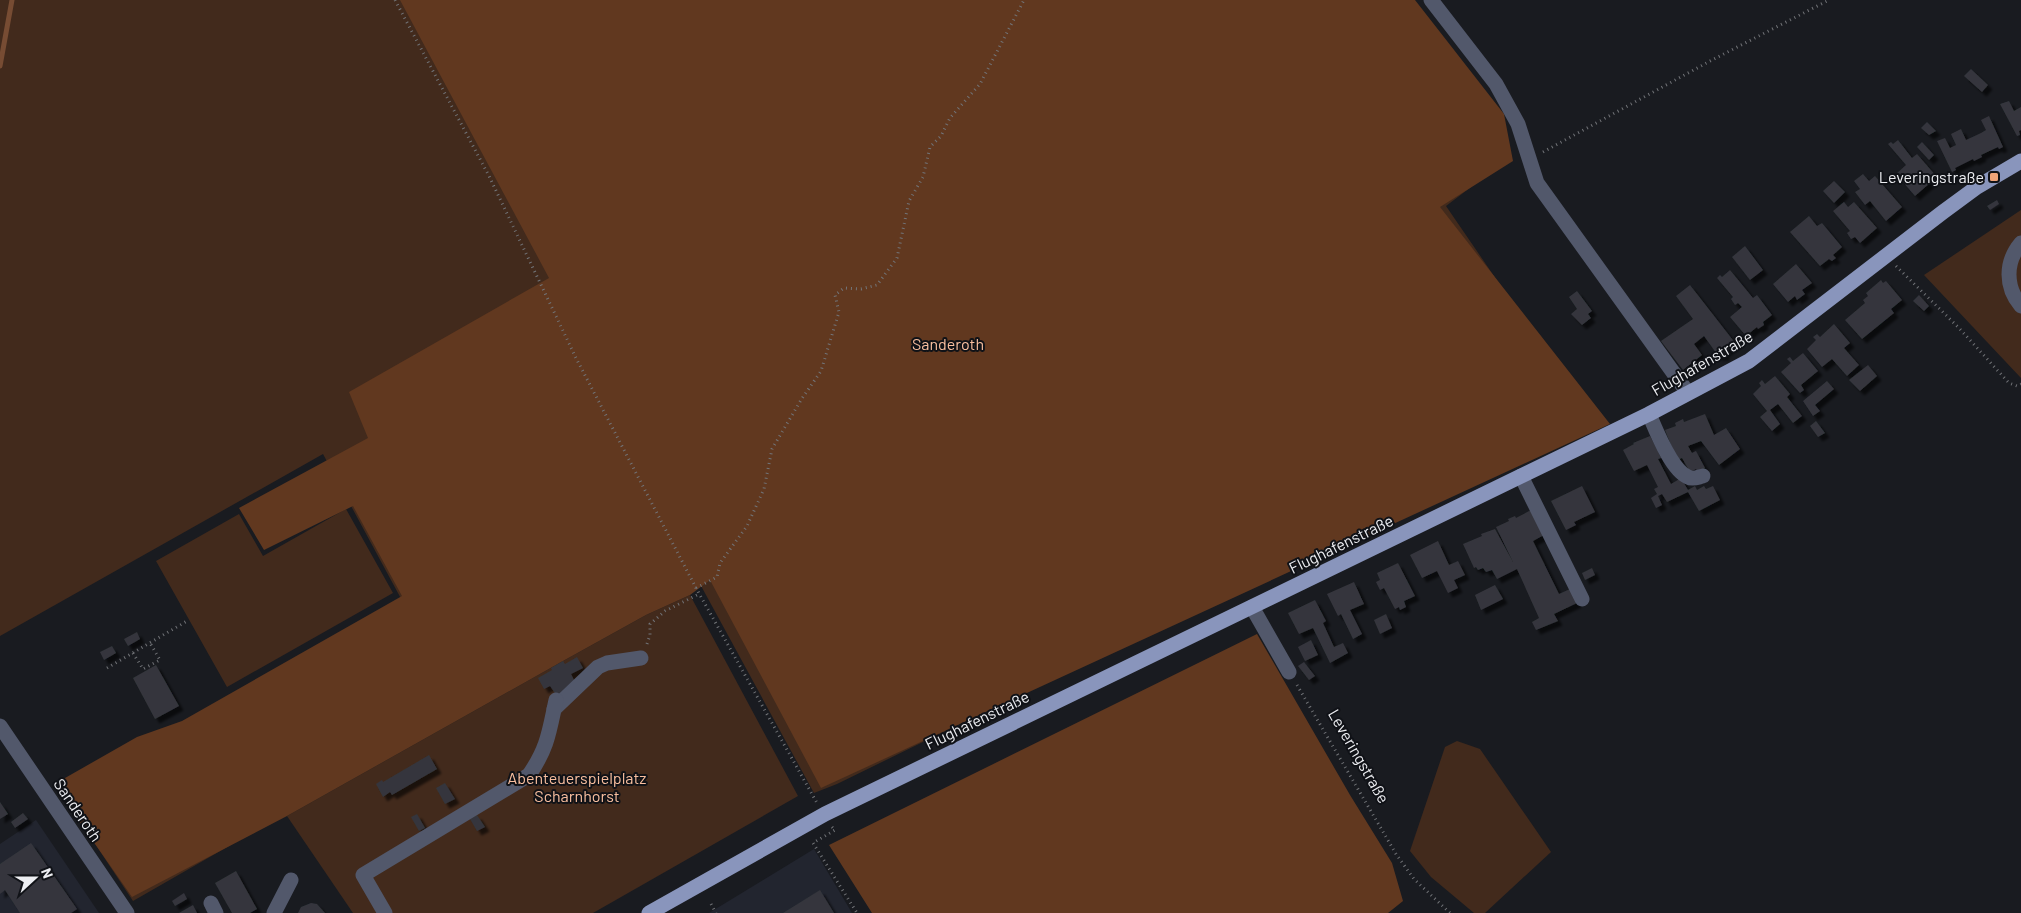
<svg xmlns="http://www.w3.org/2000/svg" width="2021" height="913" font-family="Barlow,sans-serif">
<defs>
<filter id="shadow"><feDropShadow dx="4.5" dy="4.5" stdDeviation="1" flood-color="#0009"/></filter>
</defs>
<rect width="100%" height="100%" fill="#191b20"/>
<!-- built -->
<g fill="#22252f">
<path d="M36 820 99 913H0V844Z"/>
<path d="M814 849 852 913H709Z"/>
</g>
<!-- green -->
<g fill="#422a1c">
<path d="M0 0H1412L1512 156 1446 206 1590 416 927 740 837 784 814 793 700 584 278 818 133 901 66 800 405 606 323 454 0 636Z"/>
<path d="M2021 210V378L1924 275Z"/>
<path d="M346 509 393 593 227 687 156 561 239 514 263 556Z"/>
<path d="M690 595 798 796 593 913H353L287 816 563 661 646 615Z"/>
<path d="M1457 741 1480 749 1551 852 1485 913H1474L1431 877 1410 851 1445 747Z"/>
</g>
<!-- forest -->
<g fill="#61381f">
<path d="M400 0H1415L1504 114 1513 161 1440 207 1610 424 821 788 710 580 690 595 646 615 563 661 287 816 132 897 70 808 69 798 58 782 137 737 182 721 402 596 353 506 264 550 239 508 368 438 349 392 549 278Z"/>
<path d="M1257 634 1350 795 1392 863 1403 901 1388 913H872L829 845Z"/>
</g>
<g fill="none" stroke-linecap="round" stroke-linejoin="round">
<!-- stream -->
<path stroke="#774c33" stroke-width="5" d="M0 66 12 0"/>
</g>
<!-- building -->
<g fill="#34363c" filter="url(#shadow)">
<path d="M1971 69 1988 85 1982 92 1964 76Z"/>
<path d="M2009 101 2014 111 2021 107V130L2019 131 2020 135 2017 136 2000 104Z"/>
<path d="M1989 116 2003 147 1999 149 1998 147 1981 155 1982 157 1974 161 1973 159 1955 168 1956 170 1952 172 1937 141 1945 138 1950 148 1956 145 1951 134 1961 129 1966 140 1981 133 1986 130 1981 120Z"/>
<path d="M1927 122 1936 131 1929 135 1921 128Z"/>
<path d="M1898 140 1912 158 1917 154 1937 177 1915 196 1896 174 1906 165 1888 144 1891 142 1893 144Z"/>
<path d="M1922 142 1934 155 1929 160 1917 147Z"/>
<path d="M1863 174 1869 181 1875 176 1902 207 1886 221 1870 201 1865 205 1855 192 1860 189 1854 181Z"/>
<path d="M1834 181 1845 192 1834 203 1823 191Z"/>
<path d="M1997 200 1999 204 1990 210 1987 206Z"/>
<path d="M1844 202 1848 207 1854 202 1877 228 1860 243 1855 237 1851 239 1847 233 1850 231 1833 211Z"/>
<path d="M1809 216 1817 226 1822 223 1842 247 1833 255 1836 258 1832 261 1829 259 1820 266 1790 232Z"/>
<path d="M1745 246 1763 270 1750 280 1732 257Z"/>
<path d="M1796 264 1812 283 1802 290 1805 294 1797 300 1795 296 1788 302 1773 284Z"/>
<path d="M1730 270 1753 298 1757 295 1772 315 1763 322 1764 325 1758 329 1757 327 1746 336 1730 317 1742 307 1738 303 1735 305 1731 299 1733 297 1717 278 1720 275 1722 277Z"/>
<path d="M1881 280 1883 283 1886 281 1902 300 1891 309 1894 313 1862 339 1845 320 1865 303 1863 300 1868 296 1866 293Z"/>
<path d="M1690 285 1736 344 1724 353 1725 355 1723 357 1721 355 1719 357 1704 336 1694 344 1702 355 1683 370 1661 341 1693 319 1676 296Z"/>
<path d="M1577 291 1592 311 1588 314 1591 318 1582 325 1571 314 1577 309 1569 297Z"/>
<path d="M1919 295 1929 306 1924 311 1913 301Z"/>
<path d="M1834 324 1850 343 1844 348 1859 365 1847 376 1832 359 1822 367 1807 349 1816 340 1813 337 1817 334 1820 337Z"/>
<path d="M1803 353 1818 371 1801 385 1804 390 1800 393 1781 372 1791 363 1787 359 1790 357 1793 361Z"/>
<path d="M1868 365 1877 376 1860 391 1849 380Z"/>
<path d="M1775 376 1790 394 1787 397 1802 416 1793 423 1778 404 1770 410 1780 424 1772 431 1760 417 1767 411 1753 394 1761 386 1759 383 1762 380 1765 384Z"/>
<path d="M1827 381 1834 389 1815 405 1820 411 1813 416 1803 401Z"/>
<path d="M1705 414 1714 435 1726 428 1740 449 1719 465 1701 441 1688 446 1692 453 1696 451 1705 468 1698 472 1696 469 1690 472 1682 458 1677 460 1665 430 1676 426 1675 423 1683 419 1684 422Z"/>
<path d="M1816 421 1825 433 1818 437 1810 426Z"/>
<path d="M1650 436 1661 458 1658 459 1671 484 1681 478 1688 490 1695 486 1697 490 1704 486 1706 489 1713 486 1720 500 1699 511 1688 492 1667 502 1662 494 1658 496 1662 505 1656 508 1651 498 1657 494 1654 489 1658 487 1647 465 1634 471 1623 450 1634 444 1633 443Z"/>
<path d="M1582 486 1595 512 1574 522 1576 525 1566 530 1551 501Z"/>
<path d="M1531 510 1544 535 1533 541 1559 594 1570 589 1577 603 1554 614 1558 621 1536 630 1532 622 1539 618 1517 569 1497 579 1492 570 1486 572 1483 568 1478 570 1476 567 1474 568 1463 544 1482 536 1481 534 1495 529 1513 562 1496 527 1509 521 1508 519 1515 516 1516 518Z"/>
<path d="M1438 541 1449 565 1458 561 1465 575 1454 580 1458 588 1448 593 1437 571 1422 578 1410 555Z"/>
<path d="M1398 563 1415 596 1404 601 1406 607 1400 610 1399 607 1395 609 1384 588 1380 590 1376 582 1380 580 1377 573Z"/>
<path d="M1592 568 1595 575 1585 580 1582 573Z"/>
<path d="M1354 582 1364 604 1350 610 1362 634 1353 639 1341 614 1338 616 1327 594Z"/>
<path d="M1495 585 1503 599 1481 610 1475 595Z"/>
<path d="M1315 600 1326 621 1323 623 1334 647 1343 643 1348 653 1330 663 1313 628 1299 634 1288 613Z"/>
<path d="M1386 614 1392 628 1380 634 1374 620Z"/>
<path d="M137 632 140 639 128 646 124 639Z"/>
<path d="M1311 640 1318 655 1305 661 1298 647Z"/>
<path d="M112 646 116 653 104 660 100 652Z"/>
<path d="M577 657 583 668 571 674 577 686 557 696 550 686 544 689 538 678 552 670 551 668 563 661 565 664Z"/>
<path d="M1304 662 1315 676 1309 680 1298 666Z"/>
<path d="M156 665 179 706 155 719 133 678Z"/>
<path d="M429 755 437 769 392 795 390 792 383 797 376 784 382 780 383 782Z"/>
<path d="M445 783 455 799 445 804 436 788Z"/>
<path d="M0 802 8 814 0 819Z"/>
<path d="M23 813 28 819 15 828 11 822Z"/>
<path d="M417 814 425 828 419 831 411 817Z"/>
<path d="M477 815 485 827 477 831 470 819Z"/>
<path d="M31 843 77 909 71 913H20L5 890 0 894V864Z"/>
<path d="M236 871 257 909 250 913H232L215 883Z"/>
<path d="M820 890 834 913H783Z"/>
<path d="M184 893 187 899 175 906 172 901Z"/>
<path d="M311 903 317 904 325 913H298L301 907Z"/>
<path d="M193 905 197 913H179Z"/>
</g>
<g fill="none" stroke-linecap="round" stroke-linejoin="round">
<!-- path -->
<g stroke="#727478" stroke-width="3" stroke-dasharray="1 4" stroke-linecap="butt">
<path d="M395 0 489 176 576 358 696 588 817 803"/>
<path d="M1543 152 1712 60 1829 0"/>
<path d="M1896 266 1959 328 2009 383 2017 386 2021 384"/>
<path d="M696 588 717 577 720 563 747 526 764 489 772 449 801 400 821 371 839 312 835 295 844 288 861 289 877 285 897 258 909 201 923 177 930 147 941 136 950 118 980 84 1024 0"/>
<path d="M647 644 650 635V624L665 611 699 594"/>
<path d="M133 653 143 669 160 660 150 643"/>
<path d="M107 668 187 621"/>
<path d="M1297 685 1396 854 1414 879 1450 913"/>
<path d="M547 777 607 782"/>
<path d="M832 827 835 830 813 843 857 913"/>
<path d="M711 904 716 913"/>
</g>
<!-- minor -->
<g stroke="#52586b" stroke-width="15">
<path d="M1431 0 1496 84 1518 124 1537 183 1688 393"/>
<path d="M2021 243C2005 262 2005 287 2021 306"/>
<path d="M1649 414C1656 430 1671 470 1688 477 1693 480 1698 477 1703 476"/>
<path d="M1521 476 1582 599"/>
<path d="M1252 607 1289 672"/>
<path d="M554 709 598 667 607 663 641 658"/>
<path d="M0 726 127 913"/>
<path d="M211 903 216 913"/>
<path d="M274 913 291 880"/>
<path d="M385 913 363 875 529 775C548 747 549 732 556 700"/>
</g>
<!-- major -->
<path stroke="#8995bc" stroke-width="15" d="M649 913 825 814 1649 414 1749 361 1943 212 1977 187 2021 161"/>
</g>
<!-- markers -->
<rect fill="#efa378" stroke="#101217" stroke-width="2" x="1989" y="172" width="10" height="10" rx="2.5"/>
<g text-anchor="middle" stroke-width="4" stroke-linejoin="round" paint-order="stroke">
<!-- poi labels -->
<g font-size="16" fill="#edeef2" stroke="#101217" text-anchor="end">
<text x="1984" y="183">Leveringstraße</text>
</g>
<!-- park labels -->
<g font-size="16" fill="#f9bf9f" stroke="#101217">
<text x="948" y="350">Sanderoth</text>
<text x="577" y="784">Abenteuerspielplatz<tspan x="577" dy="18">Scharnhorst</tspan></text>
</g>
<!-- street labels -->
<g font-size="16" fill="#edeef2" stroke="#101217">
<text transform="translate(1702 363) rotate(-30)" y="6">Flughafenstraße</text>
<text transform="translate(1341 544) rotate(-26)" y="6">Flughafenstraße</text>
<text transform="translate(977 720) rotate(-26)" y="6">Flughafenstraße</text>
<text transform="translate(1359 756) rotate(60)" y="6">Leveringstraße</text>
<text transform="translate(78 810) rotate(56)" y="6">Sanderoth</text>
</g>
</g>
<!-- north arrow -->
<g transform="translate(35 878) rotate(69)" stroke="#101217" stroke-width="4" paint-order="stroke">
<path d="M0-4L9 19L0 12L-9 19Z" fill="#edeef2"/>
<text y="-8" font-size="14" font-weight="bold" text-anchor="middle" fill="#edeef2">N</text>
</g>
</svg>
